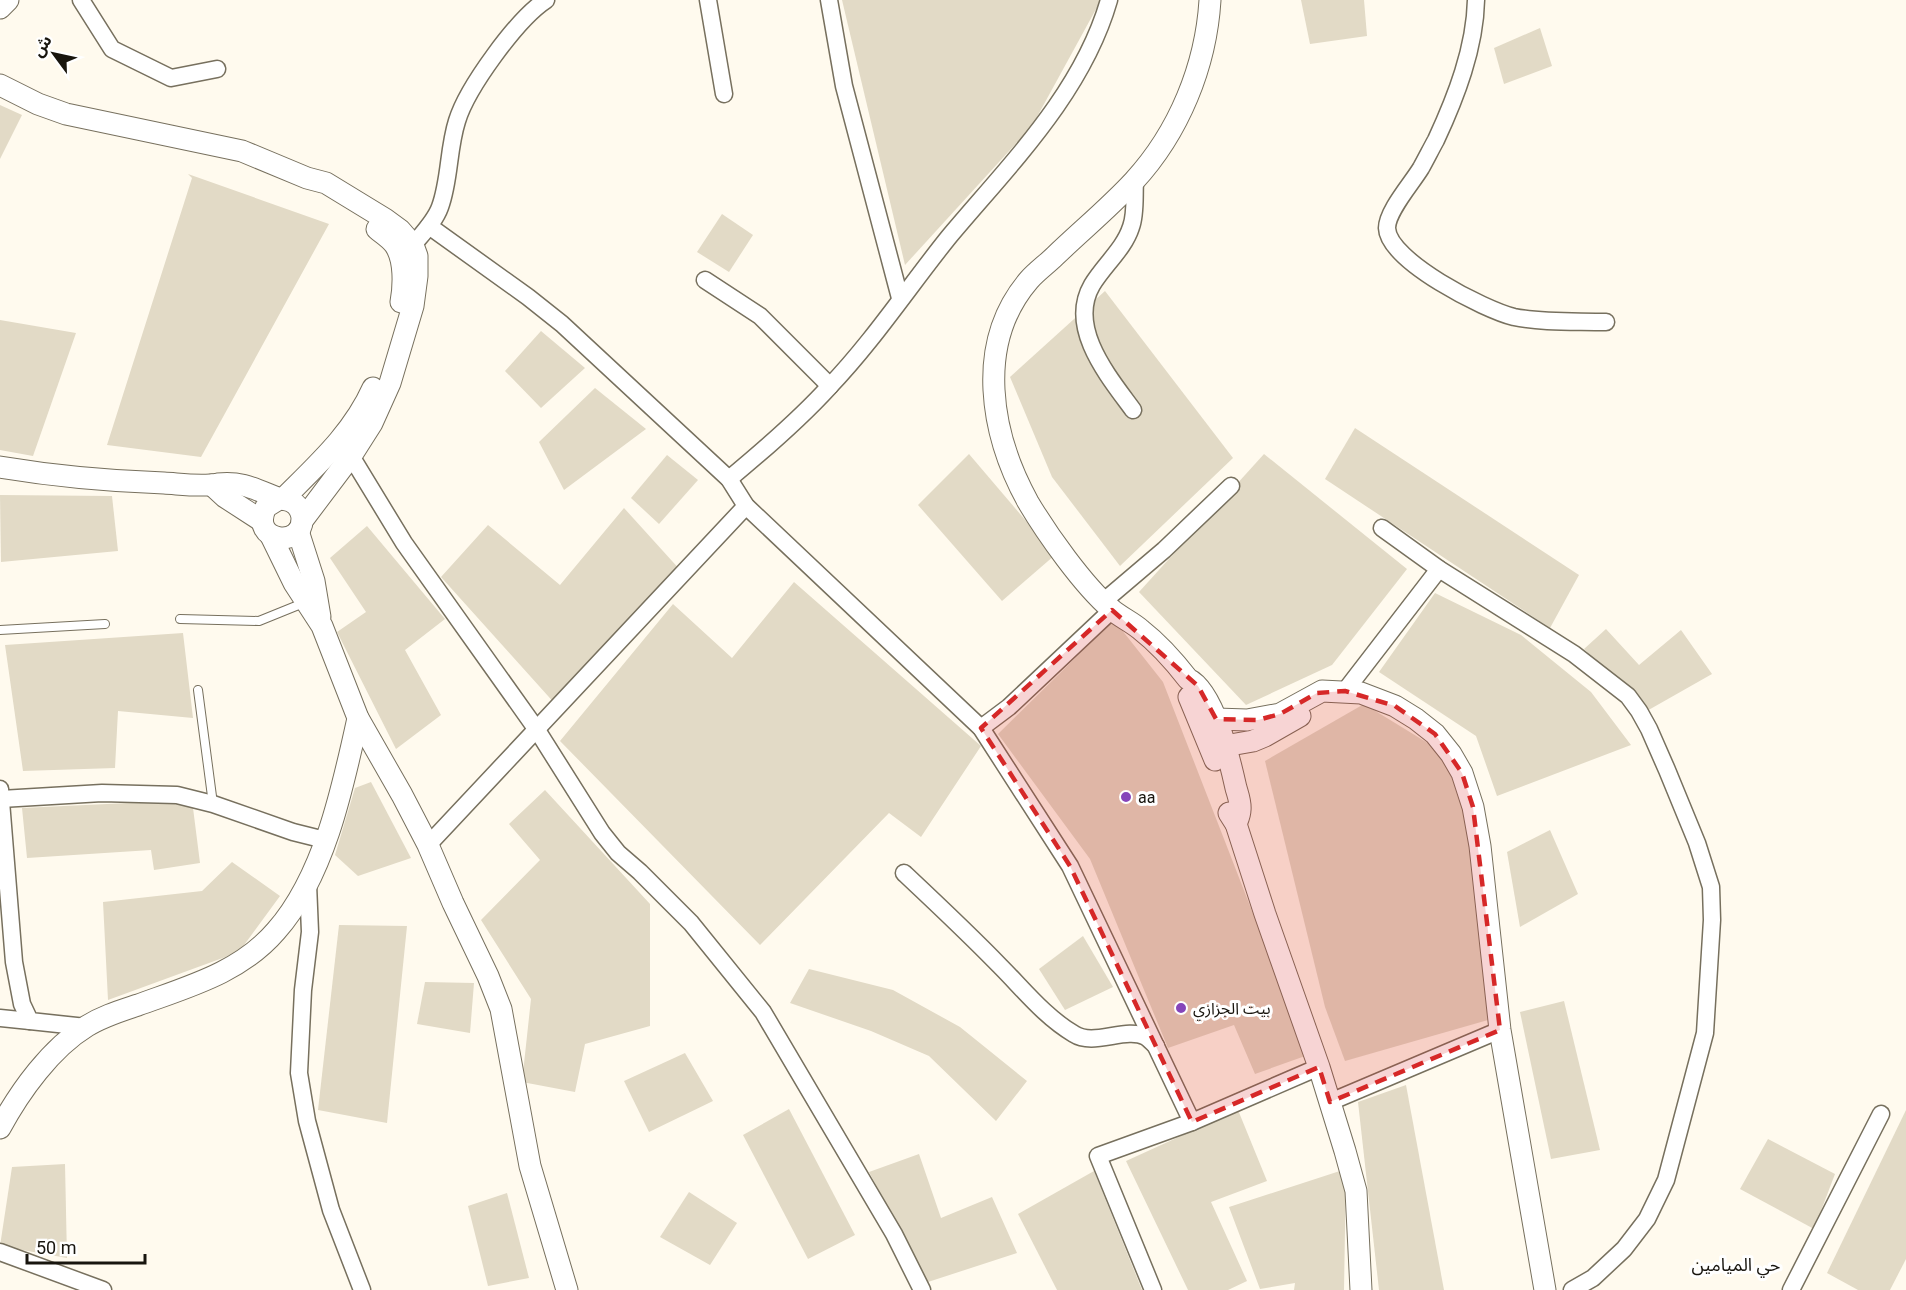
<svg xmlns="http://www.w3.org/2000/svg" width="1906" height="1290" font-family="Roboto,'Noto Sans Arabic',sans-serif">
<rect width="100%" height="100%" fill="#fffaee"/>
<!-- building -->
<g fill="#e2dac6">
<path d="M842 0H1101L1032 126 905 265Z"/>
<path d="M1301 0H1364L1367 36 1310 44Z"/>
<path d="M1540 28 1552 66 1504 84 1494 48Z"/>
<path d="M0 105 22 115 0 159Z"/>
<path d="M188 174 329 224 201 457 107 445 192 178Z"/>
<path d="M722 214 753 235 729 272 697 252Z"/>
<path d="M1105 291 1233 458 1120 566 1052 477 1010 377Z"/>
<path d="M0 320 76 333 33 456 0 450Z"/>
<path d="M541 331 585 368 541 408 505 371Z"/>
<path d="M595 388 646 429 564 490 539 442Z"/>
<path d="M1355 428 1579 575 1550 628 1325 479Z"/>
<path d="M969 454 1055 555 1002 601 918 505Z"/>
<path d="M1264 454 1407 569 1332 665 1246 705 1139 592Z"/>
<path d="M667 455 698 480 659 524 631 498Z"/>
<path d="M0 495 112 496 118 551 1 562Z"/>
<path d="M624 508 682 572 557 706 441 577 488 525 560 585Z"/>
<path d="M367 526 445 619 405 650 441 715 396 749 337 632 366 612 330 558Z"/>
<path d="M794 582 981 746 921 837 889 813 760 945 560 741 673 604 732 658Z"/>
<path d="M1435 593 1521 635 1591 692 1631 745 1497 796 1476 736 1379 672Z"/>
<path d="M1114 620 1163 682 1308 1055 1255 1074 1234 1025 1168 1048 1090 859 998 734Z"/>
<path d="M1606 629 1639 665 1681 630 1712 674 1645 712 1584 649Z"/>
<path d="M183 633 193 718 118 711 115 768 23 771 5 645Z"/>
<path d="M1364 704 1431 745 1464 785 1488 1020 1345 1061 1325 1007 1265 761Z"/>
<path d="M371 782 411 858 358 876 335 855 355 788Z"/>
<path d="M545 790 650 904V1026L585 1044 575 1092 522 1082 531 999 481 920 540 860 509 824Z"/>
<path d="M192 800 200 863 154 870 151 850 27 858 22 808Z"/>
<path d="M1550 830 1578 894 1520 927 1507 852Z"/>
<path d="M232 862 280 896 239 952 108 1000 103 902 202 891Z"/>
<path d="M339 925 407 926 387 1123 318 1110Z"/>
<path d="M1083 936 1113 987 1065 1010 1039 969Z"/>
<path d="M809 969 893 990 960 1027 1027 1081 996 1121 929 1056 871 1031 790 1003Z"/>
<path d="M425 982 474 983 470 1033 417 1024Z"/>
<path d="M1564 1001 1600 1150 1551 1159 1520 1012Z"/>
<path d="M685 1053 713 1101 649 1132 624 1081Z"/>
<path d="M1406 1085 1444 1290H1379L1358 1102Z"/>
<path d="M789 1109 855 1235 808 1259 743 1135Z"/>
<path d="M1238 1110 1267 1181 1211 1202 1247 1281 1228 1290H1188L1126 1161Z"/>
<path d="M1906 1110V1259L1890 1290H1858L1827 1273Z"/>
<path d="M1768 1139 1835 1174 1814 1229 1740 1189Z"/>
<path d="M919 1154 941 1218 992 1197 1017 1253 928 1282 869 1172Z"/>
<path d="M65 1164 67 1258 0 1246 12 1167Z"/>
<path d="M1346 1169 1344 1290H1294L1295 1283 1260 1289 1229 1207Z"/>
<path d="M1094 1171 1142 1290H1057L1018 1214Z"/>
<path d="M689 1192 737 1223 710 1265 660 1237Z"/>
<path d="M507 1193 529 1278 488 1286 468 1206Z"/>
</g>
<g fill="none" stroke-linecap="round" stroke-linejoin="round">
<!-- service casing -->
<g stroke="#77705e" stroke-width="10">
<g id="service">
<path d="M180 619 259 621 301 604 303 601"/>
<path d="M0 630 105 624"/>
<path d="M198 690 213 804"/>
</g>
</g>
<!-- minor casing -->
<g stroke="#77705e" stroke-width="19">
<g id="minor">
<path d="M81 0 112 49 171 78 217 69"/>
<path d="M708 0 724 94"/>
<path d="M829 0 844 86 900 298"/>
<path d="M1476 0C1475 48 1456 97 1436 140 1431 149 1426 159 1421 168 1412 183 1387 211 1387 228 1388 261 1485 310 1514 317 1544 323 1576 321 1606 322"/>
<path d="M429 226 528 297 562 324 729 479 746 506 981 728 1070 866 1192 1122"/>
<path d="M413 245C423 233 435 221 440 207 450 180 448 149 457 121 467 88 517 19 546 0"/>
<path d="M705 280 760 316 830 386"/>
<path d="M1133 410C1109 377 1067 328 1092 285 1104 265 1124 249 1131 227 1136 214 1134 195 1135 181"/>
<path d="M351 456 404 543 537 730 602 833 618 853 640 872 691 923 763 1012 894 1234 922 1290"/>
<path d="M729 479C764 450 798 421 829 387 873 341 908 288 948 238 1009 165 1082 94 1109 0"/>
<path d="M1382 528 1439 569 1574 654 1628 696 1639 711 1649 729 1667 770 1697 843 1711 887 1712 920 1705 1033 1666 1180 1647 1219 1624 1249 1593 1278 1572 1290"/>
<path d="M1104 601 1164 550 1231 486"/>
<path d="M1345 691 1439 569"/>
<path d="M981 728 1009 707 1112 610"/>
<path d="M0 789 14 962 22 1004 30 1021 86 1027"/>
<path d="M1 799 102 793 177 795 213 804 293 832 325 840"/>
<path d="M428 845 746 506"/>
<path d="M904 873C937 904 969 934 1000 966 1023 989 1045 1017 1074 1034 1094 1047 1126 1026 1146 1037 1149 1039 1153 1043 1156 1046"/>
<path d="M308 884 310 932 303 990 299 1073 307 1121 331 1210 362 1290"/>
<path d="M0 1018 30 1021"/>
<path d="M1330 1102 1500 1030"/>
<path d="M0 1252 103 1290"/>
<path d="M1153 1290 1098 1156 1192 1122 1319 1067"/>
<path d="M1791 1290 1881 1114"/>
</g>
</g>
<!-- tertiary casing -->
<g stroke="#77705e" stroke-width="23">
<g id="tertiary">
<path d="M1210 0C1206 66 1179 132 1134 181 1110 207 1081 231 1055 256 1047 264 1037 271 1029 280 974 344 991 435 1028 502 1047 534 1083 585 1111 609 1120 617 1132 622 1141 630 1159 644 1174 661 1188 679 1214 691 1230 761 1236 788 1238 795 1241 803 1240 810 1240 815 1238 819 1236 824"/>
<path d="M0 8 8 0"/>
<path d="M0 85 38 104 66 114 242 151 307 178 326 183 385 219 400 230 413 245 417 256V276L413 306 390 383 372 423 351 456 302 521"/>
<path d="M377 229C383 234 390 238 395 245 405 260 404 285 401 302"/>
<path d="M0 467C54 476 109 481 164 483 181 484 201 487 218 484 240 481 255 489 275 497 281 500 287 499 292 502 298 505 301 511 302 517 305 549 248 543 266 507L279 499"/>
<path d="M212 485 225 497 262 521"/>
<path d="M283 499C317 465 353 433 373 388"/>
<path d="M298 531 314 581 320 617"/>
<path d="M271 536 294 583 322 626 358 718 402 795 428 845 453 903 488 976 501 1009 530 1166 567 1290"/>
<path d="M1189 697 1215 760"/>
<path d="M1216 719 1247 720 1280 714 1322 691 1361 693 1395 706 1416 719 1435 734 1451 754 1462 773 1473 807 1480 846 1500 1030 1545 1290"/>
<path d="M1213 748 1253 741 1265 736 1300 716"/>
<path d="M1229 813 1236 824 1265 914 1319 1067 1345 1151 1356 1191 1361 1290"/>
<path d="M0 1128C20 1091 51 1048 87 1026 103 1016 120 1011 138 1005 187 987 240 973 276 931 324 877 343 787 358 718"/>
</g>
</g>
<!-- service -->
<use href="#service" stroke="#fff" stroke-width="8"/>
<!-- minor -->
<use href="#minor" stroke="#fff" stroke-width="16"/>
<!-- tertiary -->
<use href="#tertiary" stroke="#fff" stroke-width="21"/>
</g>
<!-- marked area -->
<path fill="#d62828" fill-opacity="0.2" stroke="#d62828" stroke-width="4.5" stroke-dasharray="12 8" stroke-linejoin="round" d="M1112 610 1198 686 1216 719 1258 720 1280 714 1317 693 1345 691 1395 706 1435 734 1462 773 1473 807 1500 1030 1330 1102 1319 1067 1192 1122 1070 866 981 728Z"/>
<!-- markers -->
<g fill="#8645ba" stroke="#fff" stroke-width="2">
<circle cx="1126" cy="797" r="6"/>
<circle cx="1181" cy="1008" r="6"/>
</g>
<g text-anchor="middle" stroke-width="6" stroke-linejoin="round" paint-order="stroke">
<!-- poi labels -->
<g font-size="16" fill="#18150e" stroke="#fff" text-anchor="start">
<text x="1138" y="803">aa</text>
<text x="1193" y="1014">بيت الجزازي</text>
</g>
<!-- neighbourhood labels -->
<g font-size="18" fill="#18150e" stroke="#fff">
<text x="1736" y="1271">حي الميامين</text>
</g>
</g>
<!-- north arrow -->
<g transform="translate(54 54) rotate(303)" stroke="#ffffff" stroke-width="4.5" paint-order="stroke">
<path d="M0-4.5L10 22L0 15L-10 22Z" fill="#18150e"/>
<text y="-9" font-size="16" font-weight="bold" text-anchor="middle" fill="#18150e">ش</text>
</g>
<!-- scale -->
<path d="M27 1254v9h118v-9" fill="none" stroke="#18150e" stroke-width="3"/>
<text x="36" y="1254" font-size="18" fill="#18150e" stroke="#ffffff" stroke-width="4.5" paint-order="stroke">50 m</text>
</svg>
